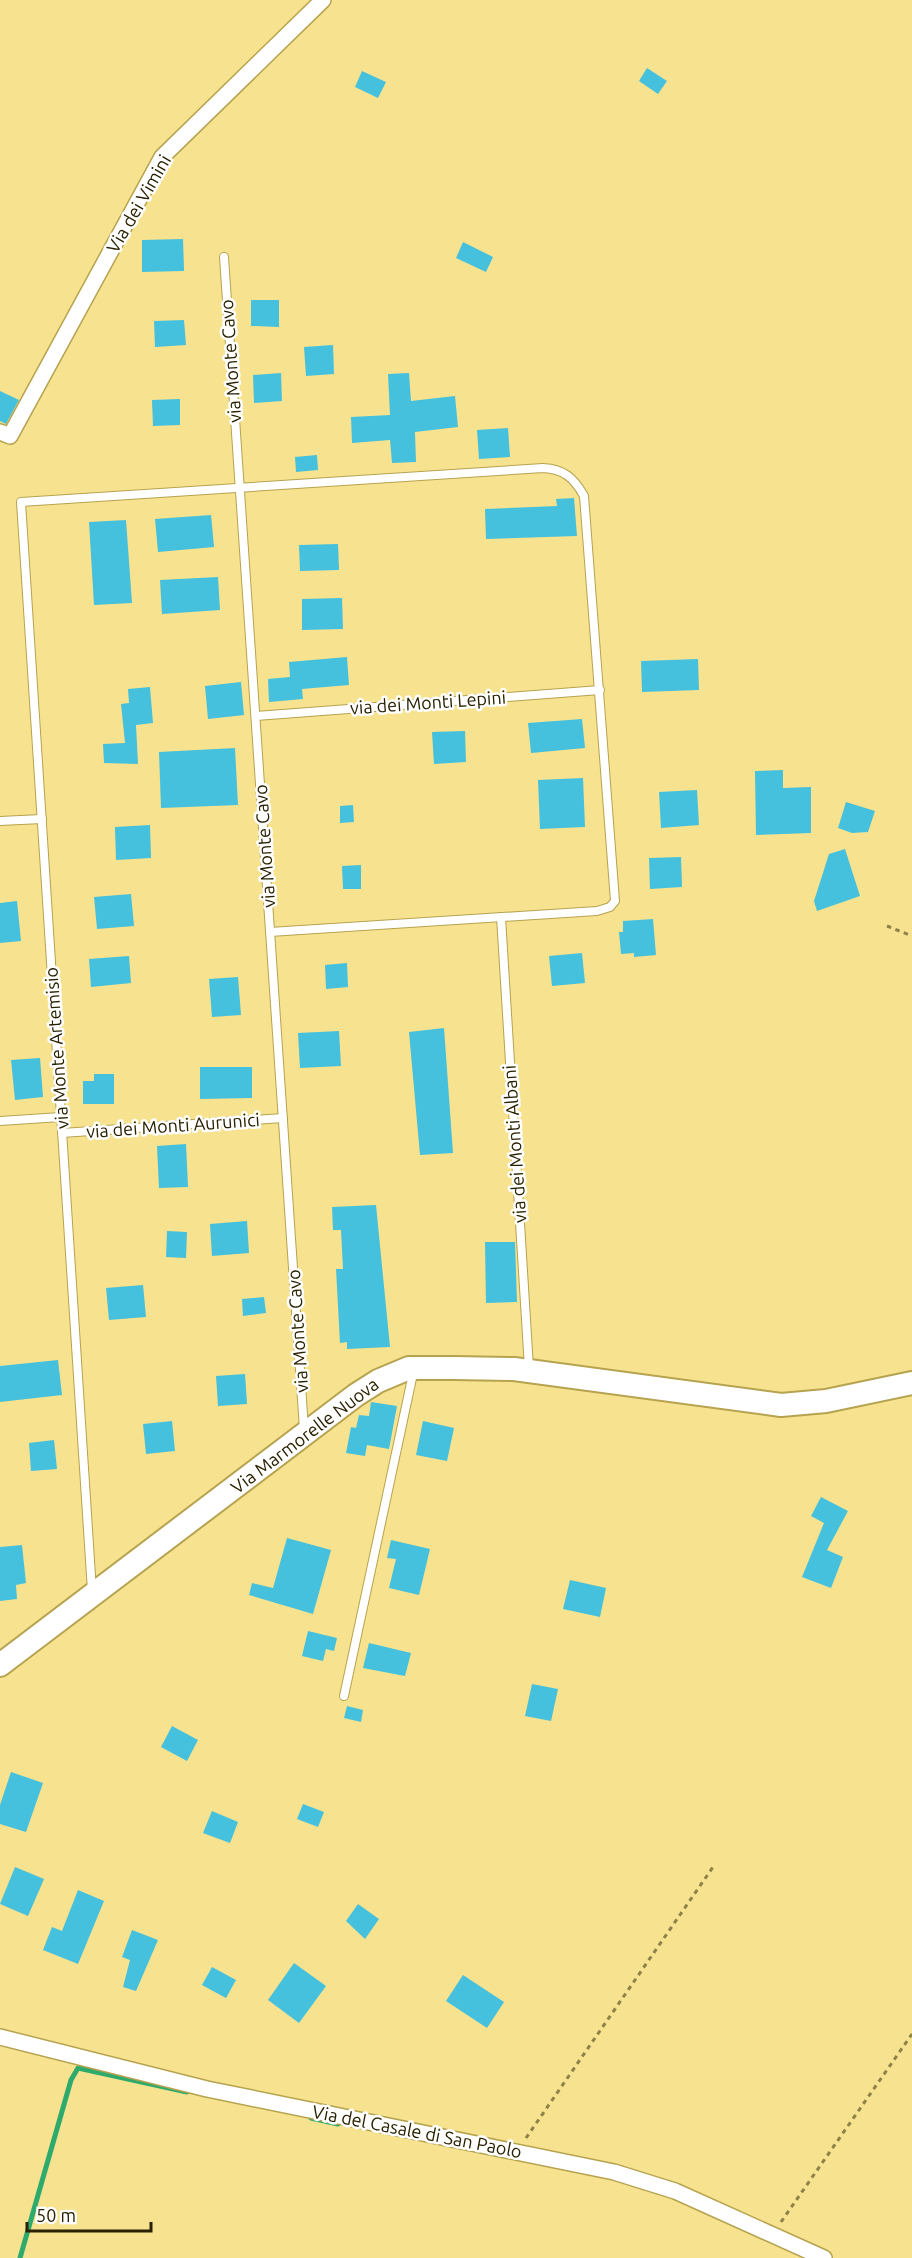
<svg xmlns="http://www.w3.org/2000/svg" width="912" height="2258" font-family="Ubuntu,sans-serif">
<rect width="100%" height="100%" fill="#f7e38f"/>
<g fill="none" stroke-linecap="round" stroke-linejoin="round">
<!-- stream -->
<g stroke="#2eaa6c" stroke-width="5">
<path d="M311 2118 338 2124"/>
<path d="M20 2258 71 2080 78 2068 187 2092"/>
</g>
</g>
<!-- building -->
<g fill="#45c0dd">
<path d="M647 68 667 81 658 94 639 81Z"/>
<path d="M362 71 386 82 378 98 355 87Z"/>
<path d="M183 239 184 271 142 272V240Z"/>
<path d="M463 242 493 257 486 272 456 258Z"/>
<path d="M251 300H279V327L251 326Z"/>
<path d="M184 320 186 345 155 347 154 321Z"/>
<path d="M333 345 334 374 306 376 304 347Z"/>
<path d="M281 373 282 401 254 403 253 375Z"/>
<path d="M409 373 411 401 455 396 458 427 415 432 416 462 392 463 390 440 352 443 351 417 390 415 388 374Z"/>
<path d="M0 391 19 400 6 424 0 421Z"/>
<path d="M180 399V425L153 426 152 400Z"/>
<path d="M508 428 510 457 479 459 477 430Z"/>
<path d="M317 455 318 470 296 472 295 457Z"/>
<path d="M574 498 577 536 486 539 485 509 557 506 556 499Z"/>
<path d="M211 515 214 547 158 552 155 519Z"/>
<path d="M126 520 132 603 94 605 89 522Z"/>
<path d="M338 544 339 570 300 571 299 545Z"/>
<path d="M218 577 220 610 162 614 160 580Z"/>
<path d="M342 598 343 629 302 630V599Z"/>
<path d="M347 657 349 685 302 689 303 699 269 702 268 679 290 677 289 662Z"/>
<path d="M698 659 699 690 642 692 641 661Z"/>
<path d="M241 682 244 715 208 719 205 686Z"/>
<path d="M150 687 153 723 136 725 138 764 104 763 103 744 125 743 121 704 129 703 128 689Z"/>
<path d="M582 719 585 748 531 753 528 723Z"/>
<path d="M465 731 466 762 434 764 432 732Z"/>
<path d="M235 748 238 805 161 808 159 752Z"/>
<path d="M783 770V788L811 787V833L756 835 755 771Z"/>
<path d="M583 778 585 827 540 829 538 780Z"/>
<path d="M697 790 699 825 661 828 659 792Z"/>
<path d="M846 802 875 811 868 832 852 833 838 828Z"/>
<path d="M353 805 354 822 340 823V806Z"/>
<path d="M150 825 151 858 116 860 115 827Z"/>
<path d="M845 849 860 896 817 911 814 901 829 854Z"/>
<path d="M681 857 682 887 650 889 649 858Z"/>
<path d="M361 865V889H343L342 866Z"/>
<path d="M131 894 134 926 97 929 94 897Z"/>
<path d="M17 901 21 941 0 943V903Z"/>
<path d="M653 919 656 955 634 957V953L621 954 619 932H623V921Z"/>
<path d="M582 953 585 983 552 986 549 956Z"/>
<path d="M129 956 131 983 91 987 89 959Z"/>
<path d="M347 963 348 987 326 989 325 965Z"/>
<path d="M238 977 241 1015 212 1017 209 979Z"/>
<path d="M444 1028 453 1153 420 1155 409 1032Z"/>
<path d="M339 1031 341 1066 300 1068 298 1033Z"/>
<path d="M40 1058 43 1097 15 1100 11 1060Z"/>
<path d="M200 1067H252V1098L200 1099Z"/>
<path d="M94 1074H114V1104H83V1081H94Z"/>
<path d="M186 1144 188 1187 159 1188 157 1146Z"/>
<path d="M376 1205 390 1347 347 1349V1342L340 1343 336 1269H343L341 1230H333L332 1207Z"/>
<path d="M247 1221 249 1253 212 1256 210 1224Z"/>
<path d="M167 1231 187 1232 186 1258 166 1257Z"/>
<path d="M485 1242H515L517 1302 486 1303Z"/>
<path d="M143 1285 146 1317 109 1320 106 1288Z"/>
<path d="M264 1297 266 1313 243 1316 242 1299Z"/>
<path d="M58 1360 62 1395 0 1402V1366Z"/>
<path d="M245 1374 247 1404 218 1406 216 1376Z"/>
<path d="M371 1402 397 1406 389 1449 367 1445 365 1456 346 1453 351 1427 356 1428 359 1415 369 1416Z"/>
<path d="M172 1421 175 1451 146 1454 143 1424Z"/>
<path d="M423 1421 454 1428 447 1461 416 1455Z"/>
<path d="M54 1440 57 1469 31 1471 29 1443Z"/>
<path d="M821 1497 848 1511 827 1550 843 1557 831 1588 802 1577 824 1523 811 1516Z"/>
<path d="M287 1538 331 1550 313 1614 249 1595 252 1583 273 1588Z"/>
<path d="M391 1540 430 1549 419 1595 389 1588 396 1559 387 1558Z"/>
<path d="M22 1545 26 1583 16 1585 17 1599 0 1601V1547Z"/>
<path d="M570 1580 606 1588 600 1617 563 1609Z"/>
<path d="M308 1631 337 1638 334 1651 326 1649 323 1661 302 1656Z"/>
<path d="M369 1643 411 1653 405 1676 363 1668Z"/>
<path d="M532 1684 558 1689 551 1721 525 1716Z"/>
<path d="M347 1706 363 1710 361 1722 344 1718Z"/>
<path d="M172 1726 198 1740 187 1761 161 1747Z"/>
<path d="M11 1772 43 1783 26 1832 0 1824V1805Z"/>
<path d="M303 1804 324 1812 318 1827 297 1819Z"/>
<path d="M212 1811 238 1822 230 1843 203 1833Z"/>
<path d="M15 1867 44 1879 28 1916 0 1904Z"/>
<path d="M78 1890 104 1901 78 1964 43 1950 52 1927 62 1931Z"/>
<path d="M358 1904 379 1919 365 1939 346 1921Z"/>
<path d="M132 1930 158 1940 136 1991 123 1987 130 1960 122 1957Z"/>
<path d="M294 1963 326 1986 299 2023 268 2000Z"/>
<path d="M212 1967 236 1980 226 1998 202 1985Z"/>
<path d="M463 1975 504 2002 487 2028 446 2001Z"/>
</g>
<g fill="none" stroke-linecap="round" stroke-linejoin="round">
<!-- lane casing -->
<g stroke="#b6a34f" stroke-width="10">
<g id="lane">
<path d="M224 257 304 1429"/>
<path d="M256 716 600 690"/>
<path d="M0 821 42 819"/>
<path d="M501 917 529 1368"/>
<path d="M0 1121 61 1117"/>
<path d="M62 1133 283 1118"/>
<path d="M92 1591 21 502 543 468C564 469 574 478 584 496L615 901 610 907 597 911 270 932"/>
<path d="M344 1696 414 1369"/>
</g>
</g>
<!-- street casing -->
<g stroke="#b6a34f" stroke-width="18">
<g id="street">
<path d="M0 432 10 436 162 157 323 0"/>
<path d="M0 2037 207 2089 614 2172 675 2191 824 2258"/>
</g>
</g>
<!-- secondary casing -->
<g stroke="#b6a34f" stroke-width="26">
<path id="secondary" d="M0 1665 356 1395 378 1381 409 1368H453L514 1369 781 1405 826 1401 912 1383"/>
</g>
<!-- path -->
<g stroke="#8f8147" stroke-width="3" stroke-dasharray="4.5 4.5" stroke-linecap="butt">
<path d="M887 926 912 936"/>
<path d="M526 2138 713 1867"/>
<path d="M781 2222 912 2034"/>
</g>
<!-- lane -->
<use href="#lane" stroke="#fff" stroke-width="8"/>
<!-- street -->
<use href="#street" stroke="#fff" stroke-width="15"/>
<!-- secondary -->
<use href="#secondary" stroke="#fff" stroke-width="22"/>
</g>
<g text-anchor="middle" stroke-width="5" stroke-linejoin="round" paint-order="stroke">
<!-- street labels -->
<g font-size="18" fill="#292100" stroke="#fff">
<text transform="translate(139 204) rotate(-60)" y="6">Via dei Vimini</text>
<text transform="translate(231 361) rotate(-94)" y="6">via Monte Cavo</text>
<text transform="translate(428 703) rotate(-4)" y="6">via dei Monti Lepini</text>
<text transform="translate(265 846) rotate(-94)" y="6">via Monte Cavo</text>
<text transform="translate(57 1048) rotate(-94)" y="6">via Monte Artemisio</text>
<text transform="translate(173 1126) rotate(-4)" y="6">via dei Monti Aurunici</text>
<text transform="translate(515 1144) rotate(-94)" y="6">via dei Monti Albani</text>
<text transform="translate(298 1331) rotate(-94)" y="6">via Monte Cavo</text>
<text transform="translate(305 1436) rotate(-37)" y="6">Via Marmorelle Nuova</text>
<text transform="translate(417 2132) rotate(11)" y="6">Via del Casale di San Paolo</text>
</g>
</g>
<!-- scale -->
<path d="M27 2222v9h124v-9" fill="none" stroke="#292100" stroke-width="3"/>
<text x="36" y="2222" font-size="18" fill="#292100" stroke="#ffffff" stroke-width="4.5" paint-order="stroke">50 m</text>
</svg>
